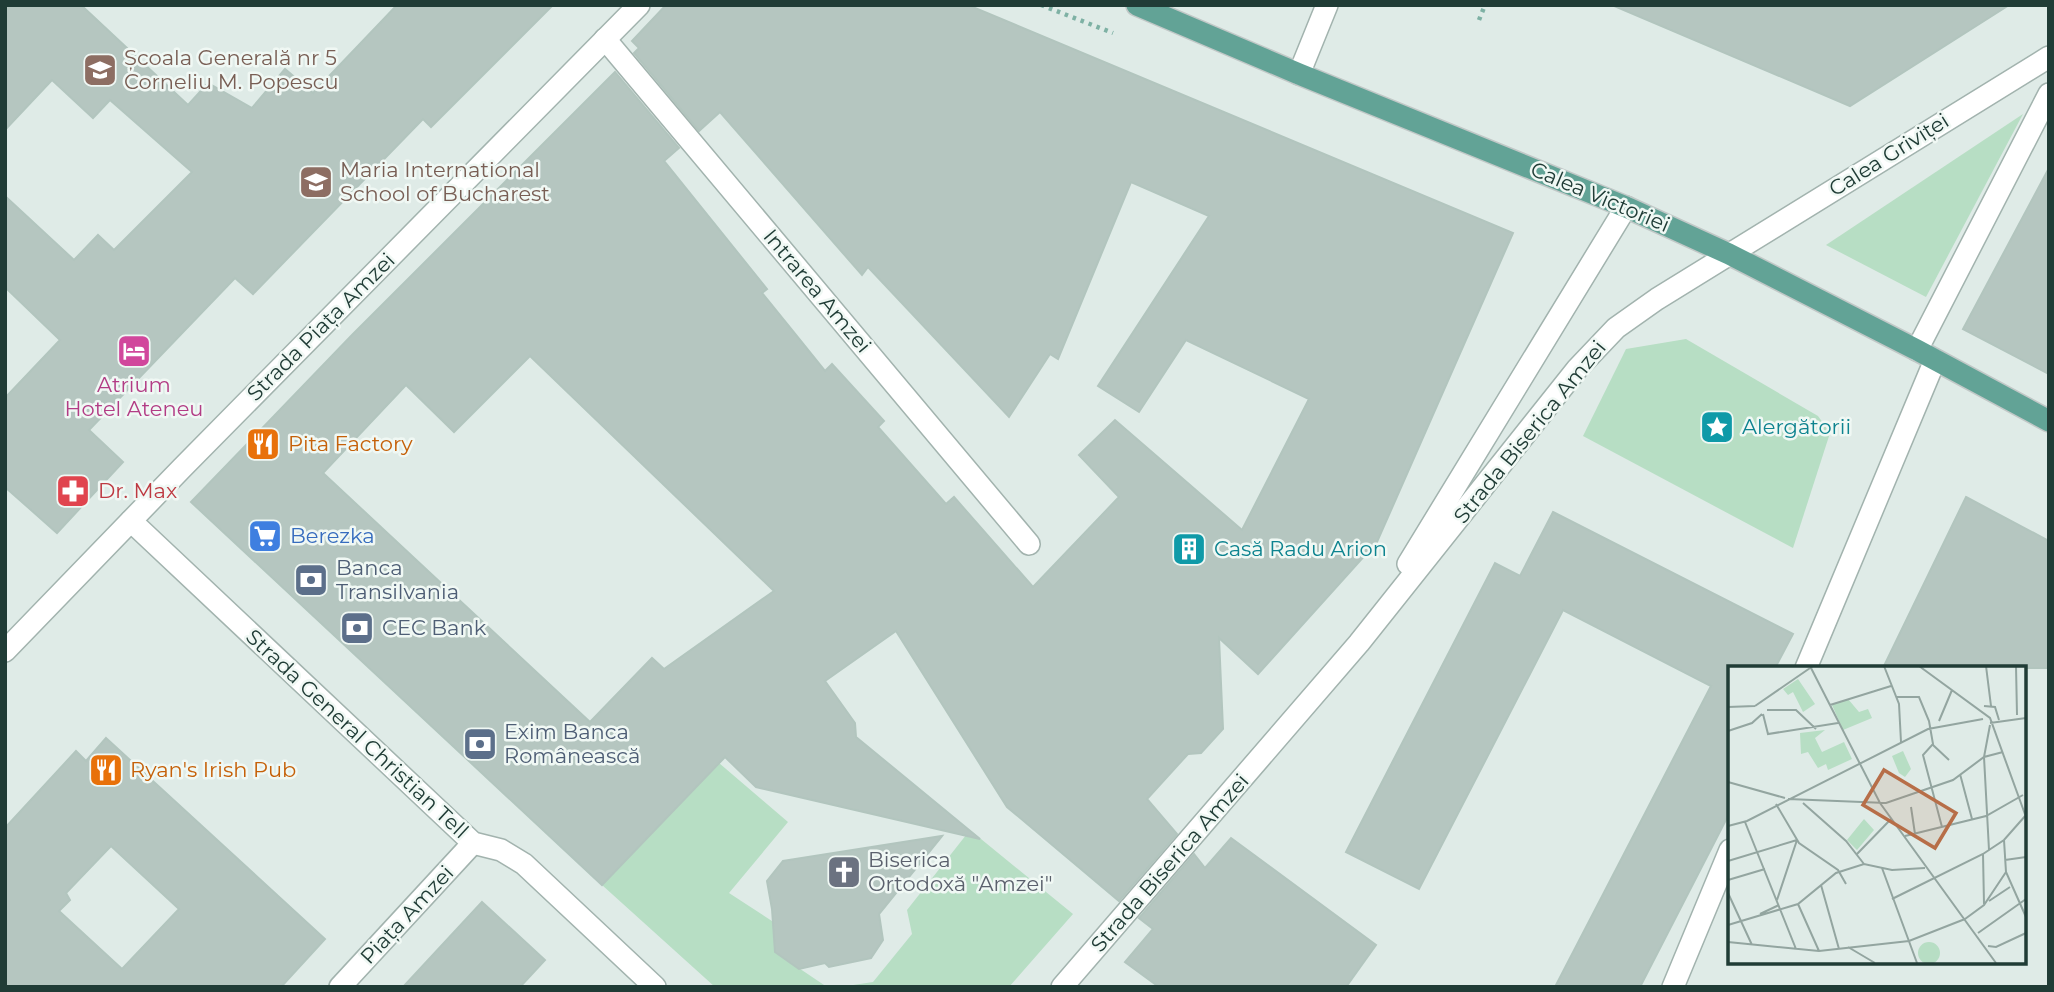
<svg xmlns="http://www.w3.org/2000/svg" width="2054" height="992" font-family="Montserrat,sans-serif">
<rect width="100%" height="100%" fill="#dfebe7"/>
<!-- green -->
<g fill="#b7dec4">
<path d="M2023 114 1926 297 1826 245Z"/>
<path d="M1686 339 1818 416 1830 433 1793 548 1583 436 1626 349Z"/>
<path d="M719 763 788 822 729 893 778 925 774 932 775 952 827 987H715L602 885Z"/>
<path d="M970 830 1073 914 1009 987H840L873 982 912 934 907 910Z"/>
</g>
<!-- building -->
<g fill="#b5c6c0" stroke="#b2c5be" stroke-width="2" fill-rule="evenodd">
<path d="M5 5H81L188 105 208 83 252 108 285 69 313 93 397 5H553L431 127 423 119 253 294 235 278 89 430 123 462 57 533 5 487V398L60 340 5 287V196L74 260 98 235 114 250 192 172 110 100 93 118 52 80 5 130Z"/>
<path d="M666 5H968L1513 233 1377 542 1258 674 1219 638 1223 729 1201 753 1188 754 1147 799 1177 834 1119 901 1007 807 896 631 825 681 855 723 856 737 980 839 756 787 725 757 602 885 191 502 352 335 615 72 679 148 664 161 767 289 762 293 796 335 825 371 832 364 884 421 878 427 946 504 954 497 1033 587 1119 497 1079 455 1115 420 1242 530 1309 399 1186 340 1139 412 1098 386 1209 216 1131 182 1058 359 1050 354 1009 417 868 267 862 275 720 112 699 131 634 53 639 48 632 41ZM530 356 774 591 664 669 652 658 590 722 323 473 406 385 454 432Z"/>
<path d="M1612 5H2009L1850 106Z"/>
<path d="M2049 168V374L1963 329Z"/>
<path d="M1966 497 2049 541V668H1883Z"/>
<path d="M1553 512 1793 634 1775 668H1730V812L1640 987H1555L1711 686 1563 610 1419 889 1346 852 1495 563 1520 576Z"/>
<path d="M106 738 325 939 281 987H5V828L76 751 86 761ZM111 846 179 909 122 969 59 911 70 900 66 893Z"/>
<path d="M942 836 879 914 883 940 871 958 829 967 825 963 799 969 775 952 772 909 767 881 783 861Z"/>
<path d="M1231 838 1376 945 1346 987H1159L1125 962 1153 929 1139 918 1194 854 1205 868Z"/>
<path d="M482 902 545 960 520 987H403Z"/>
</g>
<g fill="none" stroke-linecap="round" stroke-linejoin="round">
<!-- minor casing -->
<g stroke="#a2b3ae" stroke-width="24">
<g id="minor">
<path d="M605 39 1029 544"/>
<path d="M1299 74 1327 5"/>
<path d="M1917 350 2049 94"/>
<path d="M131 521 473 843 501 850 524 864 655 987"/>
<path d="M1408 564 1626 207"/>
<path d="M5 651 182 468 639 5"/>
<path d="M1806 668 1935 360"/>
<path d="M340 987 473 843"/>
<path d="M1062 987 1359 643 1577 369 1616 328 1657 299 2049 57"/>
<path d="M1673 987 1730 850"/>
</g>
</g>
<!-- major casing -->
<g stroke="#c1c8c7" stroke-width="24">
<path id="major" d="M1137 5 1299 74 1626 207 1729 254 1917 350 2049 421"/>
</g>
<!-- path -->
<g stroke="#7eb1a4" stroke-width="4.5" stroke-dasharray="3.5 5" stroke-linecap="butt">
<path d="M1041 5 1113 33"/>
<path d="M1479 20 1485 5"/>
</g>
<!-- minor -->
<use href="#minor" stroke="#fff" stroke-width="21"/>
<!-- major -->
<use href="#major" stroke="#62a396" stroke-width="21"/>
</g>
<!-- icons -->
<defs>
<g id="school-square" transform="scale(1.75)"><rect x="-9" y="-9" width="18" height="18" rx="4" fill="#8d6e63" stroke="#f0f8f4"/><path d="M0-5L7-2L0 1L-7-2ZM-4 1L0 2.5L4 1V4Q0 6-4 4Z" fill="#fff"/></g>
<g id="hotel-square" transform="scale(1.75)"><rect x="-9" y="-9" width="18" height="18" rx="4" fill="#d1479c" stroke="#f0f8f4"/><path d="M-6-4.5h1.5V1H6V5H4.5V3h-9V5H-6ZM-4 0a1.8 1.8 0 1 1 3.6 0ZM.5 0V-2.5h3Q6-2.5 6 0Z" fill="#fff"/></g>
<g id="sight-square" transform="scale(1.75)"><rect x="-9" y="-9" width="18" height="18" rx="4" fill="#0f9aa8" stroke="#f0f8f4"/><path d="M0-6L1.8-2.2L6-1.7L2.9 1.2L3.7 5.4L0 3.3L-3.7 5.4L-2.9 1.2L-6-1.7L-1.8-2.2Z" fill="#fff"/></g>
<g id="restaurant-square" transform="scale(1.75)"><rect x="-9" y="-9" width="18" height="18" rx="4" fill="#e8710a" stroke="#f0f8f4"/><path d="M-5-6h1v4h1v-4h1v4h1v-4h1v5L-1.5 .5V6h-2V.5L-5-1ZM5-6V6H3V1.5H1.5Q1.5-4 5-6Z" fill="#fff"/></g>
<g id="pharmacy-square" transform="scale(1.75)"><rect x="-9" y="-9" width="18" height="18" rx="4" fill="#e0444e" stroke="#f0f8f4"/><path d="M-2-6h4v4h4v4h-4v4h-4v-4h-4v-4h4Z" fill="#fff"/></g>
<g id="supermarket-square" transform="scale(1.75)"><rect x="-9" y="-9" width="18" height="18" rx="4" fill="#3f7fe0" stroke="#f0f8f4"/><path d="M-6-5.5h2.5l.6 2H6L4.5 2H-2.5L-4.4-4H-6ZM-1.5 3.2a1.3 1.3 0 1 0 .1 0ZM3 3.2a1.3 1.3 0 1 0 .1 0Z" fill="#fff"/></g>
<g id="building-square" transform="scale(1.75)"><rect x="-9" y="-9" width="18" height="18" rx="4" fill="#0f9aa8" stroke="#f0f8f4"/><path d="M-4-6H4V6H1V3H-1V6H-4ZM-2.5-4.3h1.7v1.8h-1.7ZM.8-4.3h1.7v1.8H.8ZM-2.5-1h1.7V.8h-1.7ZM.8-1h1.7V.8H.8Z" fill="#fff"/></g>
<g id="bank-square" transform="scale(1.75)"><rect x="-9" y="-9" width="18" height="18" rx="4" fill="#5c6f8a" stroke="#f0f8f4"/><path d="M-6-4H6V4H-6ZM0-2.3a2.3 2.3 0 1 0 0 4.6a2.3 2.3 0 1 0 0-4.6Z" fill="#fff"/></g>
<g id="church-square" transform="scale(1.75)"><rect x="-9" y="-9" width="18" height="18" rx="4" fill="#6b7280" stroke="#f0f8f4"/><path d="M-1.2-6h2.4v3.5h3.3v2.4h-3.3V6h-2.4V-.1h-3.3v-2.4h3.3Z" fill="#fff"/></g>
</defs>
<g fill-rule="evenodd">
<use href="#school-square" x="100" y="70"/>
<use href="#school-square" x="316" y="182"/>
<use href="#hotel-square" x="134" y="351"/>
<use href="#sight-square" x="1717" y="427"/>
<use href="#restaurant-square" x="263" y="444"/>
<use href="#pharmacy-square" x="73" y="491"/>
<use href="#supermarket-square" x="265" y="536"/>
<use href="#building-square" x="1189" y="549"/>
<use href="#bank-square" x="311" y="580"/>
<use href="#bank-square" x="357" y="628"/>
<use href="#bank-square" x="480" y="744"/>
<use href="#restaurant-square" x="106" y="770"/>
<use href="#church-square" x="844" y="872"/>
</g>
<g text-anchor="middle" stroke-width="5" stroke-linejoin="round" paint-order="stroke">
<!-- education labels -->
<g font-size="21" fill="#785e54" stroke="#f0f8f4" text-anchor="start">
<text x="124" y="65">Școala Generală nr 5<tspan x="124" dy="24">Corneliu M. Popescu</tspan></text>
<text x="340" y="177">Maria International<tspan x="340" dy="24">School of Bucharest</tspan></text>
</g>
<!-- street labels -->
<g font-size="21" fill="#203c36" stroke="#f0f8f4">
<text transform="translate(1889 155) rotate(-32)" y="7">Calea Griviței</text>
<text transform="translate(1600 197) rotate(23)" y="7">Calea Victoriei</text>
<text transform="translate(817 291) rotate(50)" y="7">Intrarea Amzei</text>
<text transform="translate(321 327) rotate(-45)" y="7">Strada Piața Amzei</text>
<text transform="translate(1530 432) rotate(-51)" y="7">Strada Biserica Amzei</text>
<text transform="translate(357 734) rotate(43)" y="7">Strada General Christian Tell</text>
<text transform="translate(1170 863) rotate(-49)" y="7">Strada Biserica Amzei</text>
<text transform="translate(407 915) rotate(-47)" y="7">Piața Amzei</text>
</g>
<!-- hotel labels -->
<g font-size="21" fill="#b23c85" stroke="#f0f8f4">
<text x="134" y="392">Atrium<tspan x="134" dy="24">Hotel Ateneu</tspan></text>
</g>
<!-- culture labels -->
<g font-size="21" fill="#0d838f" stroke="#f0f8f4" text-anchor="start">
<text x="1742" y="434">Alergătorii</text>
<text x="1214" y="556">Casă Radu Arion</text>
</g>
<!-- food labels -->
<g font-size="21" fill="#c56008" stroke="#f0f8f4" text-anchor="start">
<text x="288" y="451">Pita Factory</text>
<text x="130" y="777">Ryan's Irish Pub</text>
</g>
<!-- health labels -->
<g font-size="21" fill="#be3a42" stroke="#f0f8f4" text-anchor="start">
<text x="98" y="498">Dr. Max</text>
</g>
<!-- shop labels -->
<g font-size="21" fill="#366cbe" stroke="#f0f8f4" text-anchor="start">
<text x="290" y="543">Berezka</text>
</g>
<!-- service labels -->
<g font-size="21" fill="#4e5e75" stroke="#f0f8f4" text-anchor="start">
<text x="336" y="575">Banca<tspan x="336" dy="24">Transilvania</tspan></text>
<text x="382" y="635">CEC Bank</text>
<text x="504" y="739">Exim Banca<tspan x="504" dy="24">Românească</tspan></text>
</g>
<!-- worship labels -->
<g font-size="21" fill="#5b616d" stroke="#f0f8f4" text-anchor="start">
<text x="868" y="867">Biserica<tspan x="868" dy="24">Ortodoxă "Amzei"</tspan></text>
</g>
</g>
<!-- overview -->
<g transform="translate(1728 666)">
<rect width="298" height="298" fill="#dfebe7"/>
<path d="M70 13 87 38 75 46 65 26 60 29 55 23ZM120 33 131 46 140 43 144 52 115 64 104 39ZM97 64 87 72 94 86 116 76 124 93 100 104 98 98 90 102 80 86 73 88 72 67ZM175 85 183 103 177 111 171 107 164 90ZM136 153 146 164 129 184 119 174ZM190 287a11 11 0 1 1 22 0a11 11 0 1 1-22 0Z" fill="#b7dec4"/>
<path fill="none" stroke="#93a5a0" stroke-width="2" d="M82 0 152 137 268 297M156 0 171 38 173 76M191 0 262 52 298 151M258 0 263 40M288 0 289 49M168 31H191L201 55 205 78 195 89 214 161M102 39 163 20M27 40 85 0M256 40 267 41 271 54M0 41 27 40M39 44H68L88 63M35 48 40 68 110 57M211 55 224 24M262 57 298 52M0 65 24 57 34 48M205 79 221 94M232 108 244 153M0 116 57 132M60 133 158 137 225 114 256 91 275 86M75 137 118 175 136 198M48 138 71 177 110 204 118 218M183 141 187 168M17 156 68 283M0 160 19 155 200 63 255 53M177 170 258 150 295 129M276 174 278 206 298 251M261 184 256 91 262 59M129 188 164 152M255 188 256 238M277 194 298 191M0 195 69 174M154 202 189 297M0 214 37 203M93 219 111 283M0 227 24 279M164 233 255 188 276 174 298 149M49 234 69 174M261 235 282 221M70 238 91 285M32 248 51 239M237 253 256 239 278 206M0 259 70 238 108 207 136 198 164 204 197 202M250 267 298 233M0 276 91 285 181 275 237 253M260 280 268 281 298 267M120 281 147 297"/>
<path fill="#b76e48" fill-opacity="0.15" stroke="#b76e48" stroke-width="3.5" d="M156 104 228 147 207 182 135 139Z"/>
<rect width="298" height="298" fill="none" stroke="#203c36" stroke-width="3.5"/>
</g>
<!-- border -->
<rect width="2054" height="992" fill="none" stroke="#203c36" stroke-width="14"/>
</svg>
